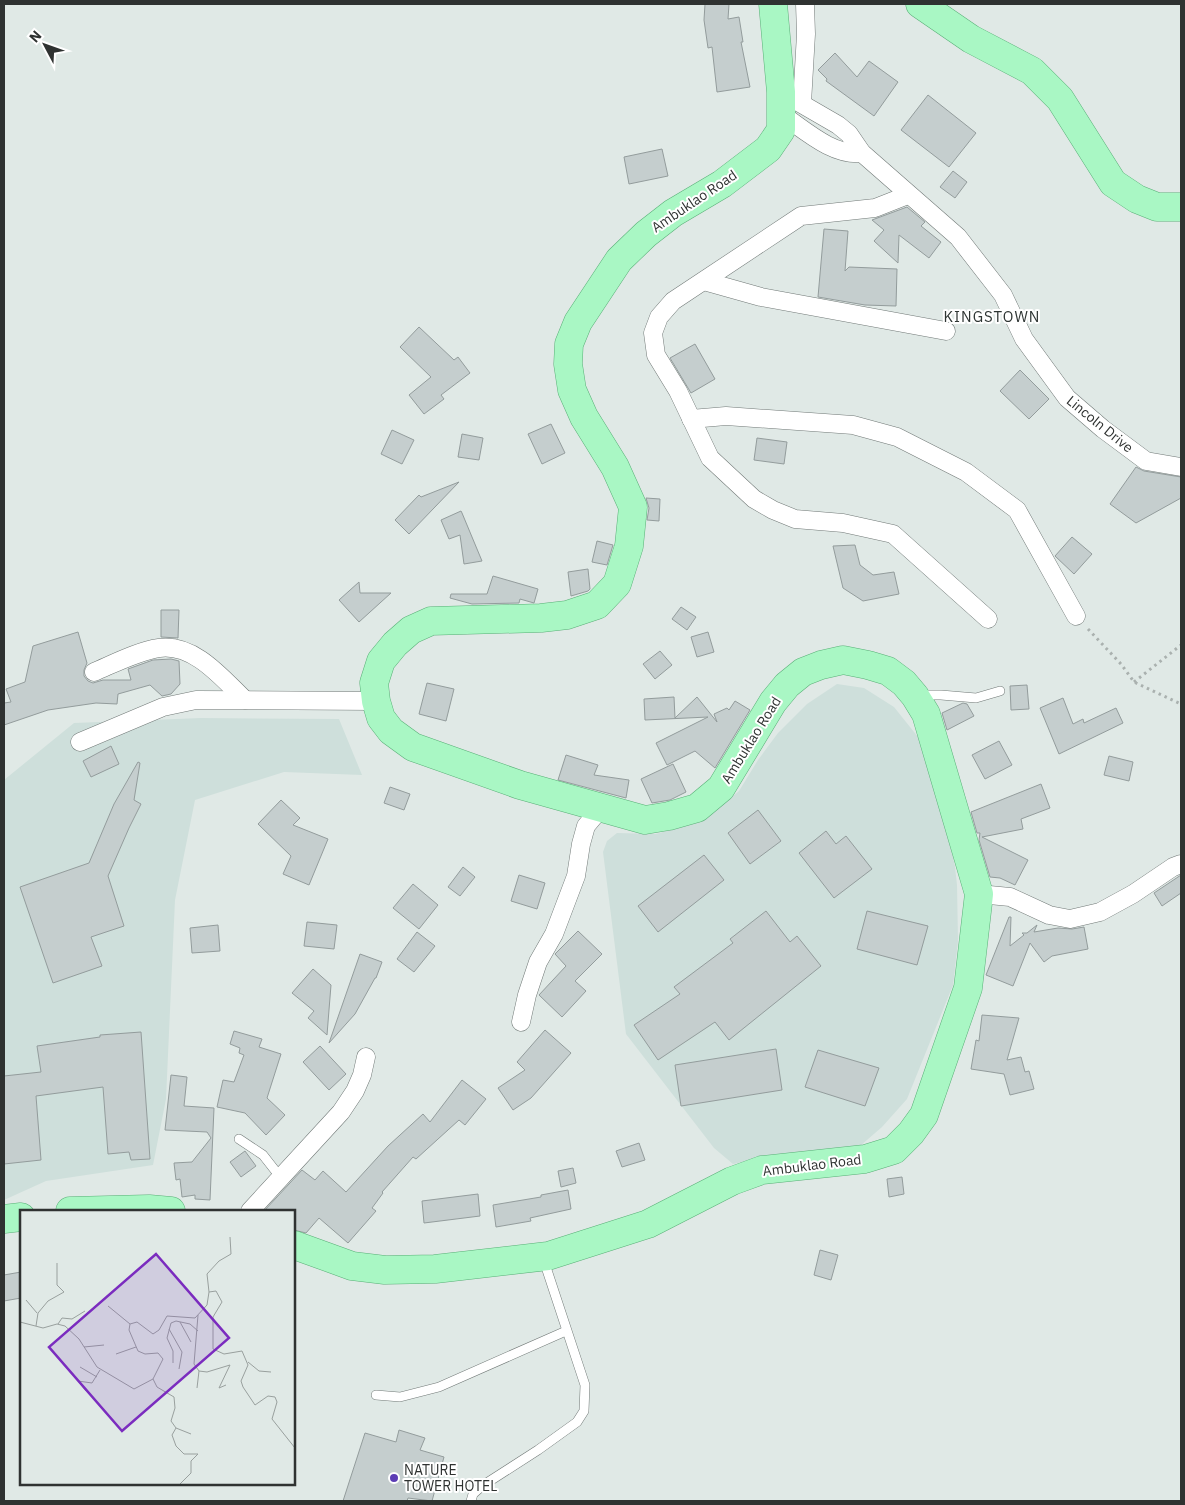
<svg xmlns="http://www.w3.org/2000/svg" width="1185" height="1505" font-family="'IBM Plex Sans',sans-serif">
<rect width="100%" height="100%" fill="#e0e9e6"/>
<!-- built -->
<g fill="#cedfdb">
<path d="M837 684 864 688 894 707 918 737 944 812 955 867 957 885 958 941 953 985 907 1099 882 1127 860 1146 836 1150 781 1154 733 1164 714 1148 626 1034 603 852 607 841 617 833 656 834 704 820 739 791 758 760 778 733 807 704Z"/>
<path d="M201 718 339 719 362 775 284 772 195 800 175 900 166 1099 153 1165 46 1181 4 1200V780L74 723Z"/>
</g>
<!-- building -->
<g fill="#c5cece" stroke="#939c9c">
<path d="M705 4H729L728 19 739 17 743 42H741L750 87 717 92 712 47 708 48 704 20Z"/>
<path d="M835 53 857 77 869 61 898 82 874 116 826 81 827 79 818 70Z"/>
<path d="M928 95 976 133 949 167 901 130Z"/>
<path d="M662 149 668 176 629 184 624 157Z"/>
<path d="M953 171 967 182 955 198 940 187Z"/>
<path d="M907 207 925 222 921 226 941 242 929 258 899 235 898 263 874 241 884 230 872 220Z"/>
<path d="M824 229 848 231 845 271 849 267 897 269 896 306 865 305 818 297Z"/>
<path d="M419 327 454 360 458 357 470 373 441 395 444 399 424 414 409 395 431 377 400 347Z"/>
<path d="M695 344 715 379 691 393 670 358Z"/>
<path d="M1020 370 1049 399 1029 419 1000 391Z"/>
<path d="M551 424 565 453 542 464 528 434Z"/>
<path d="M392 430 414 440 402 464 381 454Z"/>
<path d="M462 434 483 438 479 460 458 457Z"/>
<path d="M757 438 787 442 784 464 754 460Z"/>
<path d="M1136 467 1144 471 1181 477V498L1136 523 1110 504Z"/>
<path d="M459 482 409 534 395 520 419 495 421 497Z"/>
<path d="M646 498 660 499 659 521 647 520 649 508Z"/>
<path d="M461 511 462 513 482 561 464 564 460 535 449 539 441 520Z"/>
<path d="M1072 537 1092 554 1074 574 1055 556Z"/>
<path d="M597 541 613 545 607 565 592 562Z"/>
<path d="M855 545 860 565 873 575 894 572 899 594 863 601 843 588 833 546Z"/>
<path d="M588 569 590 589 588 591 571 596 568 572Z"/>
<path d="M493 576 538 589 534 603 520 599 519 603 472 604 450 598 451 594H487Z"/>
<path d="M359 582 360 593H391L359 622 339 600Z"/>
<path d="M681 607 696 617 687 630 672 619Z"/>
<path d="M161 610H179L178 638 161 637Z"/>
<path d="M78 632 87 663 84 670V676L88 681 93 683 103 680H131L128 669 153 660 171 659 179 661 180 684 171 694 162 696 150 685 118 694 117 704 96 703 48 710 4 725V703L11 702 6 689 25 682 33 646Z"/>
<path d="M708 632 714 652 697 657 691 637Z"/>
<path d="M660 651 672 665 655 679 643 664Z"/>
<path d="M427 683 454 689 446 721 419 714Z"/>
<path d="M1027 685 1029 709 1011 710 1010 686Z"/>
<path d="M674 697 675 718 697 697 717 722 714 714 727 708 729 710 735 701 750 710 715 768 695 751 667 765 656 743 708 717 645 720 644 699Z"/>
<path d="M1063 698 1073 724 1083 719 1084 723 1116 708 1123 723 1059 754 1040 708Z"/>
<path d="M963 703 967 704 974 716 947 730 942 713Z"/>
<path d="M999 741 1012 765 985 779 972 755Z"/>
<path d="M111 746 119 764 91 777 83 761Z"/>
<path d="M566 755 598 765 594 775 629 780 626 798 558 780Z"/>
<path d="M1109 756 1133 762 1129 781 1104 775Z"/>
<path d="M138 762 140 763 134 800 141 804 129 828 108 876 124 926 91 937 102 966 53 983 20 887 89 863 114 804Z"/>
<path d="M673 764 686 792 670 800 652 803 641 779Z"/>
<path d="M1041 784 1050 808 1021 819 1023 829 982 837 1028 860 1015 885 1000 878 990 877 979 840 980 833H977L971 812Z"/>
<path d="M390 787 410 794 404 810 384 803Z"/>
<path d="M281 800 300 818 293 825 328 839 309 885 283 874 291 856 258 824Z"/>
<path d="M758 810 781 841 750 864 728 833Z"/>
<path d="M826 831 836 844 846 836 872 869 834 898 799 853Z"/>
<path d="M704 855 724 880 658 932 638 906Z"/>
<path d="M463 867 475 877 460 896 448 887Z"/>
<path d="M519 875 545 883 537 909 511 901Z"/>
<path d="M1181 875V893L1162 906 1154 893Z"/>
<path d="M413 884 438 905 419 929 393 908Z"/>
<path d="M766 911 790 942 797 936 821 966 729 1040 715 1022 658 1060 634 1025 680 994 674 987 733 943 730 939Z"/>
<path d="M867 911 928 926 917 965 857 949Z"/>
<path d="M1009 917H1011L1010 946 1024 935 1022 933H1027L1037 925 1034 932 1058 928 1072 929 1084 927 1088 949 1052 956 1044 962 1030 943 1013 986 986 975Z"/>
<path d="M307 922 337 925 334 949 304 946Z"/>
<path d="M218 925 220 951 192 953 190 928Z"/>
<path d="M578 931 602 954 575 981 586 991 562 1017 539 995 566 966 555 954Z"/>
<path d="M417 932 435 946 414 972 397 959Z"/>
<path d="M360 954 382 962 376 978H375L355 1014 329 1043Z"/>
<path d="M313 969 331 985 327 1035 308 1018 314 1011 292 993Z"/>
<path d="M982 1015 1019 1018 1007 1060 1021 1057 1025 1072 1029 1071 1034 1089 1010 1095 1004 1074 971 1069 976 1040 979 1041Z"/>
<path d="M545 1030 571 1053 531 1098 513 1110 498 1088 525 1070 517 1062Z"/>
<path d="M234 1031 262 1039 259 1047 281 1054 267 1098 285 1115 266 1135 245 1113 217 1107 223 1080 234 1082 244 1055 239 1053 240 1048 230 1044Z"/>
<path d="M141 1032 150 1159 131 1160 129 1152 108 1154 103 1087 36 1096 41 1160 4 1164V1076L41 1072 37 1046 100 1037V1035Z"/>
<path d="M320 1046 346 1074 329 1090 303 1062Z"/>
<path d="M776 1049 782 1090 681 1106 675 1065Z"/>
<path d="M818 1050 879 1068 865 1106 805 1087Z"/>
<path d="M171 1075 187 1077 184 1106 214 1108 210 1200 195 1199V1195L182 1197 180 1179 176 1180 174 1163 192 1162 211 1138 207 1132 165 1130Z"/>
<path d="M462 1080 486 1099 465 1125 459 1120 416 1159 413 1157 382 1192 383 1193 372 1208 376 1211 348 1243 319 1218 306 1233 294 1230V1211H264L302 1170 315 1180 323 1171 346 1192 388 1146 423 1114 430 1122Z"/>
<path d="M639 1143 645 1160 622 1167 616 1151Z"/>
<path d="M245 1151 256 1166 241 1177 230 1162Z"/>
<path d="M573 1168 576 1183 561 1187 558 1171Z"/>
<path d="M902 1177 904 1194 889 1197 887 1179Z"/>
<path d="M568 1190 571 1209 530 1218 531 1221 496 1227 493 1205 541 1197V1195Z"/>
<path d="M478 1194 480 1216 424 1223 422 1201Z"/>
<path d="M820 1250 838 1255 831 1280 814 1275Z"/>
<path d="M21 1272V1298L4 1301V1275Z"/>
<path d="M399 1430 425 1438 420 1450 444 1457 432 1501 408 1498 407 1501H343L365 1433 396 1442Z"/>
</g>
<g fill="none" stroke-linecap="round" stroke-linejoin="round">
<!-- service casing -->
<g stroke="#717977" stroke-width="10">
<g id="service">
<path d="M921 695H941L976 698 1000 691"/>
<path d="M239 1139 263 1155 281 1178"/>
<path d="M376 1395 400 1397 439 1387 566 1331"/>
<path d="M471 1501 473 1494 482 1486 538 1450 577 1422 584 1411 585 1385 544 1261"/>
</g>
</g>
<!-- minor casing -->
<g stroke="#717977" stroke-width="19">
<g id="minor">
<path d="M781 92 838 125 849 134 862 153 958 237 1003 295 1024 339 1067 398 1103 429 1146 461 1181 467"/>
<path d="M802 103 806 34 805 4"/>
<path d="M781 114C805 130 832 156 862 153"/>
<path d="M908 195 875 208 801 216 673 301 659 317 653 333 656 355 678 391 710 458 754 499 773 510 795 519 843 523 893 534 988 619"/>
<path d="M704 281 761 297 946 331"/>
<path d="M691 419 726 416 853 425 897 437 966 472 1017 510 1076 616"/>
<path d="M94 672C113 664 138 651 159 648 194 643 222 678 245 700"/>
<path d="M80 742 163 707 196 700 376 701"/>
<path d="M979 894 1010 897 1049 915 1070 919 1100 912 1133 894 1173 867 1181 864"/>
<path d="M521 1022 527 995 538 962 554 934 576 876 581 844 586 826 601 808"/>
<path d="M250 1211 341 1112 355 1091 362 1075 366 1057"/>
</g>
</g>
<!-- primary casing -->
<g stroke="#59af77" stroke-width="29">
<g id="primary">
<path d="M920 4 971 39 1032 71 1060 99 1113 183 1137 199 1157 207H1181"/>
<path d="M70 1211 149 1209 171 1211"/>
<path d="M4 1219 21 1217"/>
<path d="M294 1245 352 1266 385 1270 435 1269 548 1256 648 1224 732 1181 762 1170 865 1159 894 1150 911 1133 924 1115 968 988 979 894 926 714 915 696 904 683 888 671 868 665 843 660 821 665 803 672 787 685 773 702 721 788 697 808 669 816 645 820 520 785 413 747 391 731 381 718 376 701 374 683 381 661 395 644 411 630 431 621 541 618 567 615 597 605 617 584 629 546 633 507 615 467 584 417 572 390 568 364 569 344 578 322 619 260 646 234 673 213 722 184 768 149 781 130V92L773 4"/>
</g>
</g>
<!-- path -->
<g stroke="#aab1af" stroke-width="3" stroke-dasharray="2.5 4" stroke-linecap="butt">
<path d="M1088 629 1121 664 1134 682 1181 704"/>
<path d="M1134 682 1181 645"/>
</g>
<!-- service -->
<use href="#service" stroke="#fff" stroke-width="9"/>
<!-- minor -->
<use href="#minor" stroke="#fff" stroke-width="18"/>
<!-- primary -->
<use href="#primary" stroke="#a9f7c4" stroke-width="28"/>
</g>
<!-- markers -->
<circle fill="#5b3cb4" stroke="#fff" stroke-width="2" cx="394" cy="1478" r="5"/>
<g text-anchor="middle" stroke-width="4" stroke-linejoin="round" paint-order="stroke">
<!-- street labels -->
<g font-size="14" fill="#2f3231" stroke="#fff">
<text transform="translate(694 201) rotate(-34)" y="5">Ambuklao Road</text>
<text transform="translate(1100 424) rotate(39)" y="5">Lincoln Drive</text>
<text transform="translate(751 740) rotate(-58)" y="5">Ambuklao Road</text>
<text transform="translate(812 1165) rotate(-7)" y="5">Ambuklao Road</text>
</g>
<!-- poi labels -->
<g font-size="14" fill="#2f3231" stroke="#fff" text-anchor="start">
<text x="404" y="1475">NATURE<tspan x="404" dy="16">TOWER HOTEL</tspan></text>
</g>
<!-- neighbourhood labels -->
<g font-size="15" letter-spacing="1" fill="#2e3533" stroke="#fff">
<text x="992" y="322">KINGSTOWN</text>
</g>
</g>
<!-- overview -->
<g transform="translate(20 1210)">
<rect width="275" height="275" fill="#e0e9e6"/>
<path fill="none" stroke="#99a09e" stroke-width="1" d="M189 82 187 64 199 51 211 44 210 27M6 90 17 103M88 96 110 114M178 105 174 154 179 161 187 162 210 155 199 178 206 175M0 112 23 118 37 114 45 116 59 129 77 157 114 179 133 169 143 149 138 143 125 144 118 141 109 120 110 114 117 112 133 124 139 120 147 106 175 108 187 95 189 82 196 81 202 92 193 107V139L204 144 222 141 228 155 221 171 223 177 235 195 248 186 255 187 257 192 252 209 275 238M160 112 171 132M38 114 42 108 52 109 65 101M16 116 18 103 28 91 44 82 37 75V53M149 119 162 142 159 159M64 137 84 135M96 144 116 137M228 152 239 161 251 162M153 153V141L147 128 151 113 156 111 170 114 178 121M60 157 77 167M133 169 137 177 154 187 155 198 151 211 156 218 152 225 156 236 164 244H178L171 251V263L160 274M177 178 179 161M66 181 58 171 72 173 80 160M156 218 171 224"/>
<path fill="#7b2cbf" fill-opacity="0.15" stroke="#7b2cbf" stroke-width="2.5" d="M136 44 209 128 102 221 29 137Z"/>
<rect width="275" height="275" fill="none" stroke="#2f3231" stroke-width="2.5"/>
</g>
<!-- border -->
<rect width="1185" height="1505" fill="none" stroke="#2f3231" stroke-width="10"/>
<!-- north arrow -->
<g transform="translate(45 45) rotate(311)" stroke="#ffffff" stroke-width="4" paint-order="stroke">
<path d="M0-4L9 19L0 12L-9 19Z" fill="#2f3231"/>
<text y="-8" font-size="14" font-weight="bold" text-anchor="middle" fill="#2f3231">N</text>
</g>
</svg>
